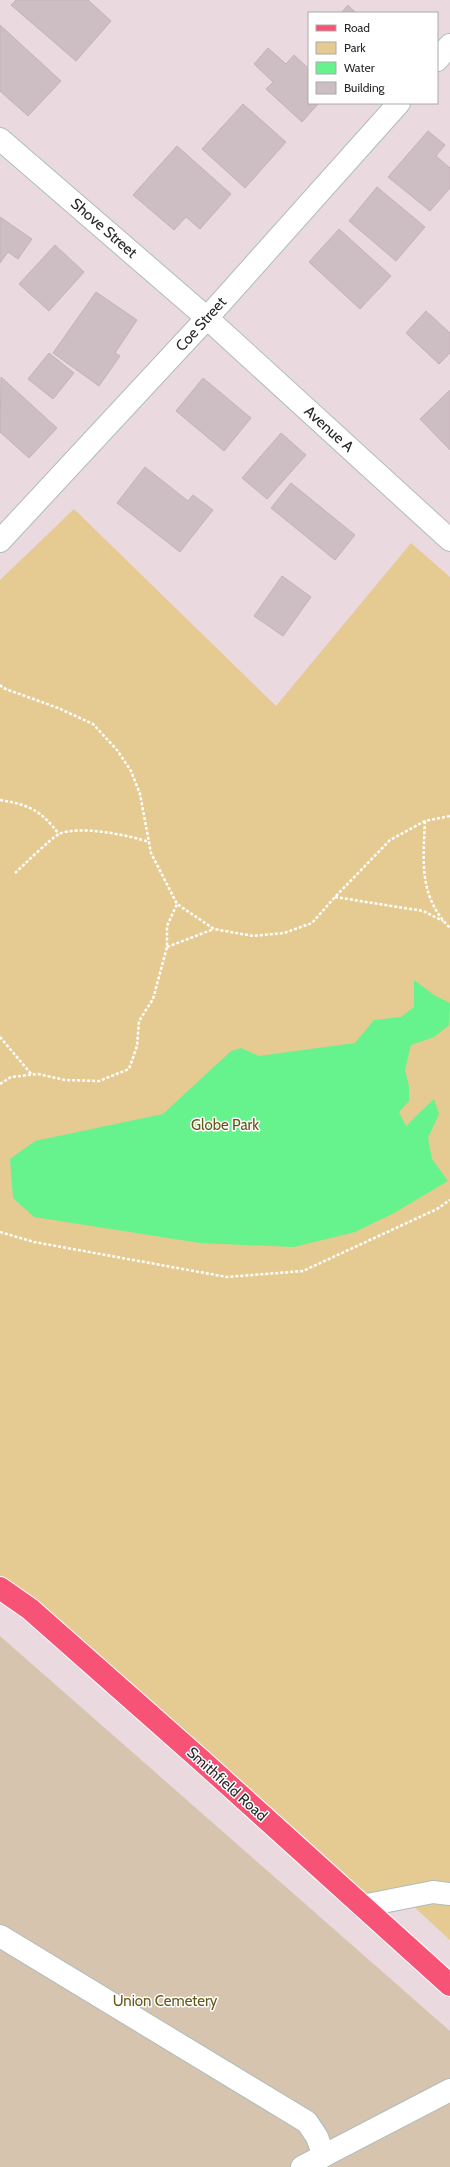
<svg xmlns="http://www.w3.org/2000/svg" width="450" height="2167" font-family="Cabin,sans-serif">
<rect width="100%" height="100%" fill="#ebd9e0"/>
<!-- green -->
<path fill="#e5ca92" d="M74 509 276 706 411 543 450 577V1940L398 1892 373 1915 0 1595V580Z"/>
<!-- cemetery -->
<path fill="#d6c4af" d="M0 1636 450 2031V2167H0Z"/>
<!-- water -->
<path fill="#66f38d" d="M414 980 434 995 450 1003 449 1025 434 1037 411 1045 405 1070 409 1086V1101L399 1112 406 1126 434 1099 439 1114 428 1138 432 1159 448 1181 394 1213 355 1232 294 1247 200 1243 34 1217 13 1198 10 1159 35 1141 163 1114 231 1051 241 1048 259 1056 355 1043 374 1020 401 1017 414 1007Z"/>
<!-- building -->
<g fill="#ccbec3" stroke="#c6b2b9">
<path d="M16 0H88L111 21 76 61 11 5Z"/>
<path d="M348 5 356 13H341Z"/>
<path d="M0 25 61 81 28 116 0 91Z"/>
<path d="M268 48 286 64 294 55 309 69V103H319L302 122 266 89 273 82 254 64Z"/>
<path d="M243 104 286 142 245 188 202 149Z"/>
<path d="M428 131 445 145 436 156 450 168V188L430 211 388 177Z"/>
<path d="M177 146 231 194 200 229 186 217 174 230 133 195Z"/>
<path d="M377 187 425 227 396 261 349 221Z"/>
<path d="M0 217 32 239 18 259 8 252 0 263Z"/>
<path d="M339 229 391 276 360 309 309 262Z"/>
<path d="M55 245 84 272 49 311 19 284Z"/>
<path d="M96 292 137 320 115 353 120 356 99 386 53 353Z"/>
<path d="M426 311 450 333V353L439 364 406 333Z"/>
<path d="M49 353 74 373 53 399 28 379Z"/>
<path d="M1 377 57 428 29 458 0 432Z"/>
<path d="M203 378 251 418 224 451 176 411Z"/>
<path d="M450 390V450L420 419Z"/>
<path d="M281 433 306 455 267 499 242 478Z"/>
<path d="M145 467 188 501 193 495 213 510 180 552 117 503Z"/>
<path d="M291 483 355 535 335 560 271 508Z"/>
<path d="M282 576 311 597 283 636 254 616Z"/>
</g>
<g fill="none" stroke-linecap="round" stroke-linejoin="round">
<!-- minor casing -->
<g stroke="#adbdba" stroke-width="24">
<g id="minor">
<path d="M437 60 450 45"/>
<path d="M0 139 207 318 450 540"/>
<path d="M0 541 207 318 399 103"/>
<path d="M362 1906 433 1892 450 1894"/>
<path d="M0 1936 307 2122 317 2137 324 2156"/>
<path d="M302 2167 450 2090"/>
</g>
</g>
<!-- major casing -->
<g stroke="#fff" stroke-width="24">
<path id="major" d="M0 1588 30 1609 202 1761 450 1985"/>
</g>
<!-- path -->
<g stroke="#fff" stroke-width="2.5" stroke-dasharray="3 2" stroke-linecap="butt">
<path d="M0 685 3 688 58 708 93 724 117 750 131 771 140 794 151 853 177 904 214 929 253 936 284 933 312 923 335 897 390 840 425 821 450 816"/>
<path d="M0 800C30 805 40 810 59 834"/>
<path d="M425 821C423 862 419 897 450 928"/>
<path d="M15 873C24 865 50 839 59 834 79 825 128 835 149 842"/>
<path d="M335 897 423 911 443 921"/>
<path d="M167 947 214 929"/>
<path d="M0 1037 32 1075"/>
<path d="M0 1084 11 1077 38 1074 65 1080 99 1081 129 1069 137 1046 139 1021 153 999 167 947V926L177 904"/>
<path d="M0 1232 34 1242 227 1277 303 1271 437 1209 450 1200"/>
</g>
<!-- minor -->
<use href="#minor" stroke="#fff" stroke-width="22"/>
<!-- major -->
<use href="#major" stroke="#f65377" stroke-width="22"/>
</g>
<g text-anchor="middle" stroke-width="3" stroke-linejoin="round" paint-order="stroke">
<!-- street labels -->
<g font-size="15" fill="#282828" stroke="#fff">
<text transform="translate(104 228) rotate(41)" y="5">Shove Street</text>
<text transform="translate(201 324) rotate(-48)" y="5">Coe Street</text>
<text transform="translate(329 429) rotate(42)" y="5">Avenue A</text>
<text transform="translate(227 1784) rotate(42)" y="5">Smithfield Road</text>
</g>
<!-- park labels -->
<g font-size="15" fill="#675716" stroke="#fff">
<text x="225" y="1130">Globe Park</text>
<text x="165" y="2006">Union Cemetery</text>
</g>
</g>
<!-- legend -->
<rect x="308" y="12" width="130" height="92" fill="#ffffff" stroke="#a9a9a9"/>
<rect x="316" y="25" width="20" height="6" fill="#f65377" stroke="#a9a9a9"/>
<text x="344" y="32" font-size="12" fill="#282828">Road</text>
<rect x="316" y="42" width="20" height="12" fill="#e5ca92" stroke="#a9a9a9"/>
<text x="344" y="52" font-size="12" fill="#282828">Park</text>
<rect x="316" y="62" width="20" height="12" fill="#66f38d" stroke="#a9a9a9"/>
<text x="344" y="72" font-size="12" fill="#282828">Water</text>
<rect x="316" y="82" width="20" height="12" fill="#ccbec3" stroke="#a9a9a9"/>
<text x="344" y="92" font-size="12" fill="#282828">Building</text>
</svg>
